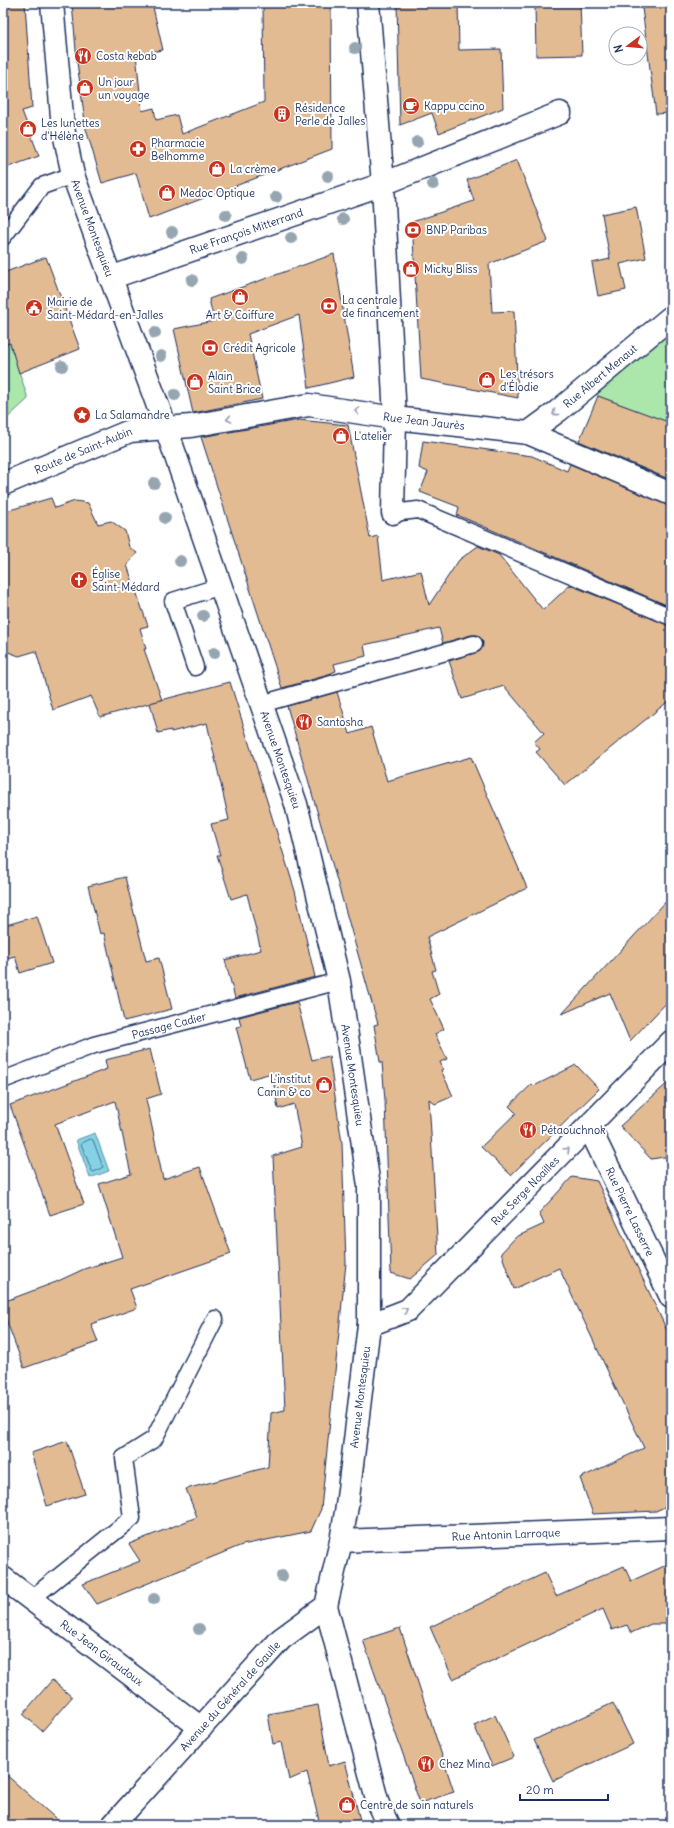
<svg xmlns="http://www.w3.org/2000/svg" width="674" height="1828" font-family="Delius,sans-serif">
<rect width="100%" height="100%" fill="#fff"/>
<filter id="ink" filterUnits="userSpaceOnUse"><feTurbulence type="fractalNoise" baseFrequency=".025" numOctaves="2"/><feDisplacementMap in="SourceGraphic" scale="8" xChannelSelector="R" yChannelSelector="G"/><feConvolveMatrix kernelMatrix="1 2 1 2 8 2 1 2 1" color-interpolation-filters="sRGB"/></filter>
<g filter="url(#ink)">
<!-- green -->
<g fill="#abe6ab" stroke="#638a84">
<path d="M671 329V434L659 419 598 396 596 393Z"/>
<path d="M10 343 28 399 3 422V345Z"/>
</g>
<!-- water -->
<path fill="#85d2e3" stroke="#5b91ae" d="M95 1133 109 1171 90 1178 76 1140Z"/>
<g fill="none" stroke-linecap="round" stroke-linejoin="round">
<!-- shore -->
<path stroke="#457093" stroke-width="1" d="M91 1139 93 1140 103 1167 94 1172 92 1171 81 1144Z"/>
</g>
<!-- building -->
<g fill="#e3bb93" stroke="#1b2f5e">
<path d="M3 3H25L32 108 22 111 39 156 3 169Z"/>
<path d="M72 3H152L163 50 136 54 142 111 154 108 156 120 177 115 182 134 264 102 263 3H331L332 149 149 219 136 173 102 183 86 129 77 62Z"/>
<path d="M397 3H458L459 50 501 49 503 108 439 133 432 113 400 125Z"/>
<path d="M535 3H580L582 55 536 56Z"/>
<path d="M671 4V113L656 114 642 8Z"/>
<path d="M517 160 548 241 489 264 492 312 514 311 518 398 421 379 412 222 474 201 467 180Z"/>
<path d="M636 207 646 258 620 264 626 290 598 296 592 263 610 259 602 214Z"/>
<path d="M334 254 354 377 309 388 299 315 248 334 262 399 193 413 174 329 214 321 209 299Z"/>
<path d="M46 257 80 349 19 373 10 343 3 345V273Z"/>
<path d="M598 396 671 423V480L579 441Z"/>
<path d="M299 420 348 425 370 538 378 536 383 580 421 571 429 605 459 560 478 546 499 555 543 610 570 585 671 626V699L565 785 536 752 540 749 534 742 544 733 504 686 462 699 449 661 480 651 483 642 477 635H471L443 643 439 628 364 645 366 656 334 664 336 671 331 673 332 674 282 688 201 437Z"/>
<path d="M423 441 532 456 567 471 570 464 671 506V607L457 515 459 507 420 492 428 472 419 468Z"/>
<path d="M51 498 55 508 75 501 88 503 98 524 111 521 125 531 129 547 137 553 127 565 148 626 140 628 146 649H144L162 700 100 717 91 696 53 710 36 651 19 656 3 650V512Z"/>
<path d="M230 682 295 891 315 977 235 998 225 960 261 950 247 894 231 899 217 855H220L211 824 229 820 207 723 171 732V730L158 733 150 703Z"/>
<path d="M337 692 350 734 371 727 387 781 471 757 527 888 427 937 436 970 432 971 439 994 430 999 444 1029 435 1034 447 1059 440 1062 443 1069 441 1070 453 1096 435 1104 429 1099 438 1255 410 1279 391 1273 385 1101 382 1062H380L374 1025 378 1024 287 706Z"/>
<path d="M125 877 146 961 159 958 172 1009 124 1021 104 933 100 934 88 886Z"/>
<path d="M671 896V998L630 1041 610 993 562 1014Z"/>
<path d="M37 916 52 963 20 973 15 956 3 959V926Z"/>
<path d="M297 1002 312 1060 329 1056 342 1143 346 1263 321 1509 311 1531 242 1545 97 1604 83 1584 140 1561 129 1544 197 1517 186 1489 268 1467 271 1413 285 1410 273 1156 302 1147 294 1104 278 1109 272 1073 250 1079 236 1027 241 1026 239 1017Z"/>
<path d="M150 1049 161 1094 146 1099 163 1179 200 1167 231 1254 130 1289 137 1308 91 1324 98 1342 24 1368 3 1311V1302L56 1282 84 1269 122 1257 99 1184 131 1174 115 1101 55 1124 84 1204 50 1215 10 1105 107 1069 105 1060Z"/>
<path d="M576 1065 599 1089 511 1175 481 1147 516 1113 509 1106 532 1084 534 1086Z"/>
<path d="M671 1080V1156L651 1159 620 1126Z"/>
<path d="M572 1177 597 1181 671 1339V1504L656 1511 593 1514 580 1478 644 1448 559 1268 514 1289 501 1253 516 1237 544 1224 539 1213Z"/>
<path d="M67 1441 85 1494 47 1506 31 1453Z"/>
<path d="M671 1563V1624H651L631 1633 627 1625 612 1630 603 1609 453 1679 430 1627 545 1573 556 1596 624 1566 631 1581Z"/>
<path d="M400 1628 454 1792 420 1803 363 1640Z"/>
<path d="M52 1680 72 1697 42 1731 23 1714Z"/>
<path d="M613 1703 633 1744 553 1781 534 1740Z"/>
<path d="M318 1705 329 1766 345 1761 360 1820 339 1825H320L307 1772 289 1780 281 1742 273 1744 268 1714Z"/>
<path d="M495 1715 514 1757 492 1766 474 1725Z"/>
<path d="M3 1772 63 1825H3Z"/>
</g>
<g fill="none" stroke-linecap="round" stroke-linejoin="round">
<!-- service casing -->
<g stroke="#1b2f5e" stroke-width="19">
<g id="service">
<path d="M3 237 42 186 73 175"/>
<path d="M393 513 418 510 671 617"/>
<path d="M195 667 173 601 221 586"/>
<path d="M261 704 474 644"/>
<path id="s1" d="M3 1080 94 1045 339 981"/>
<path d="M31 1599 132 1518 124 1458 154 1439 215 1319"/>
</g>
</g>
<!-- minor casing -->
<g stroke="#1b2f5e" stroke-width="25">
<g id="minor">
<path d="M368 3 383 184 395 418 393 513"/>
<path id="s2" d="M110 278 383 184 560 113"/>
<path id="s3" d="M166 428 191 426 309 405 395 418 528 433 671 494"/>
<path id="s4" d="M528 433 558 411 671 317"/>
<path id="s5" d="M589 1127 671 1297"/>
<path id="s6" d="M369 1325 408 1310 671 1042"/>
<path id="s7" d="M341 1541 671 1528"/>
<path id="s8" d="M3 1578 201 1728"/>
</g>
</g>
<!-- tertiary casing -->
<g stroke="#1b2f5e" stroke-width="25">
<g id="tertiary">
<path id="s9" d="M3 484 130 431 166 428"/>
<path d="M326 1606 378 1804 388 1825"/>
</g>
</g>
<!-- secondary casing -->
<g stroke="#1b2f5e" stroke-width="25">
<g id="secondary">
<path id="s10" d="M52 3 63 128 73 175 166 428 296 804 339 981 369 1186V1325L347 1506 341 1541 326 1606 281 1639 113 1825"/>
</g>
</g>
<!-- service -->
<use href="#service" stroke="#fff" stroke-width="16"/>
<!-- minor -->
<use href="#minor" stroke="#fff" stroke-width="22"/>
<!-- tertiary -->
<use href="#tertiary" stroke="#fff" stroke-width="22"/>
<!-- secondary -->
<use href="#secondary" stroke="#fff" stroke-width="22"/>
</g>
<!-- trees -->
<g fill="#95a6b1">
<circle cx="355" cy="48" r="6"/>
<circle cx="417" cy="142" r="6"/>
<circle cx="328" cy="176" r="6"/>
<circle cx="433" cy="184" r="6"/>
<circle cx="276" cy="197" r="6"/>
<circle cx="226" cy="215" r="6"/>
<circle cx="343" cy="219" r="6"/>
<circle cx="172" cy="232" r="6"/>
<circle cx="291" cy="238" r="6"/>
<circle cx="243" cy="259" r="6"/>
<circle cx="192" cy="280" r="6"/>
<circle cx="155" cy="333" r="6"/>
<circle cx="161" cy="356" r="6"/>
<circle cx="62" cy="366" r="6"/>
<circle cx="175" cy="395" r="6"/>
<circle cx="154" cy="483" r="6"/>
<circle cx="165" cy="518" r="6"/>
<circle cx="180" cy="561" r="6"/>
<circle cx="203" cy="616" r="6"/>
<circle cx="214" cy="653" r="6"/>
<circle cx="282" cy="1576" r="6"/>
<circle cx="154" cy="1599" r="6"/>
<circle cx="199" cy="1629" r="6"/>
</g>
<!-- one-way arrows -->
<defs><path id="oneway-chevron" d="M-2-3.5L2.5 0L-2 3.5" fill="none" stroke-width="1.6" stroke-linecap="round" stroke-linejoin="round"/></defs>
<g stroke="#8d97ae">
<use href="#oneway-chevron" transform="translate(357 411) rotate(-170)"/>
<use href="#oneway-chevron" transform="translate(555 413) rotate(143)"/>
<use href="#oneway-chevron" transform="translate(229 419) rotate(170)"/>
<use href="#oneway-chevron" transform="translate(567 1150) rotate(-45)"/>
<use href="#oneway-chevron" transform="translate(405 1310) rotate(-29)"/>
</g>
</g>
<!-- icons -->
<defs>
<g id="restaurant-disc" transform="scale(0.9)"><circle r="9.5" fill="#c8321e" stroke="#fff"/><path d="M-5-6h1v4h1v-4h1v4h1v-4h1v5L-1.5 .5V6h-2V.5L-5-1ZM5-6V6H3V1.5H1.5Q1.5-4 5-6Z" fill="#fff"/></g>
<g id="shop-disc" transform="scale(0.9)"><circle r="9.5" fill="#c8321e" stroke="#fff"/><path d="M-5-2.5h2.3a2.7 3.5 0 0 1 5.4 0H5L5.5 6h-11ZM-1.5-2.5h3a1.5 2.3 0 0 0-3 0Z" fill="#fff"/></g>
<g id="cafe-disc" transform="scale(0.9)"><circle r="9.5" fill="#c8321e" stroke="#fff"/><path d="M-5.5-4.5H6V0H3Q3 3.5 0 3.5H-2.5Q-5.5 3.5-5.5 0ZM3-3.2v2h1.7v-2ZM-6 4.5H4V6H-6Z" fill="#fff"/></g>
<g id="building-disc" transform="scale(0.9)"><circle r="9.5" fill="#c8321e" stroke="#fff"/><path d="M-4-6H4V6H1V3H-1V6H-4ZM-2.5-4.3h1.7v1.8h-1.7ZM.8-4.3h1.7v1.8H.8ZM-2.5-1h1.7V.8h-1.7ZM.8-1h1.7V.8H.8Z" fill="#fff"/></g>
<g id="pharmacy-disc" transform="scale(0.9)"><circle r="9.5" fill="#c8321e" stroke="#fff"/><path d="M-2-6h4v4h4v4h-4v4h-4v-4h-4v-4h4Z" fill="#fff"/></g>
<g id="bank-disc" transform="scale(0.9)"><circle r="9.5" fill="#c8321e" stroke="#fff"/><path d="M-6-4H6V4H-6ZM0-2.3a2.3 2.3 0 1 0 0 4.6a2.3 2.3 0 1 0 0-4.6Z" fill="#fff"/></g>
<g id="civic-disc" transform="scale(0.9)"><circle r="9.5" fill="#c8321e" stroke="#fff"/><path d="M-.6-6.5H3V-4.5H.6V-3L4-1V1h2V6H-6V1h2V-1L-.6-3ZM-1.2 2.5V6h2.4V2.5Z" fill="#fff"/></g>
<g id="sight-disc" transform="scale(0.9)"><circle r="9.5" fill="#c8321e" stroke="#fff"/><path d="M0-6L1.8-2.2L6-1.7L2.9 1.2L3.7 5.4L0 3.3L-3.7 5.4L-2.9 1.2L-6-1.7L-1.8-2.2Z" fill="#fff"/></g>
<g id="church-disc" transform="scale(0.9)"><circle r="9.5" fill="#c8321e" stroke="#fff"/><path d="M-1.2-6h2.4v3.5h3.3v2.4h-3.3V6h-2.4V-.1h-3.3v-2.4h3.3Z" fill="#fff"/></g>
</defs>
<g fill-rule="evenodd">
<use href="#restaurant-disc" x="83" y="56"/>
<use href="#shop-disc" x="85" y="88"/>
<use href="#cafe-disc" x="411" y="106"/>
<use href="#building-disc" x="282" y="114"/>
<use href="#shop-disc" x="28" y="129"/>
<use href="#pharmacy-disc" x="138" y="149"/>
<use href="#shop-disc" x="217" y="169"/>
<use href="#shop-disc" x="167" y="193"/>
<use href="#bank-disc" x="413" y="230"/>
<use href="#shop-disc" x="411" y="269"/>
<use href="#shop-disc" x="240" y="297"/>
<use href="#bank-disc" x="329" y="306"/>
<use href="#civic-disc" x="34" y="308"/>
<use href="#bank-disc" x="210" y="348"/>
<use href="#shop-disc" x="487" y="380"/>
<use href="#shop-disc" x="195" y="382"/>
<use href="#sight-disc" x="82" y="415"/>
<use href="#shop-disc" x="341" y="436"/>
<use href="#church-disc" x="79" y="580"/>
<use href="#restaurant-disc" x="304" y="722"/>
<use href="#shop-disc" x="324" y="1085"/>
<use href="#restaurant-disc" x="528" y="1130"/>
<use href="#restaurant-disc" x="426" y="1764"/>
<use href="#shop-disc" x="347" y="1805"/>
</g>
<g text-anchor="middle" stroke-width="4" stroke-linejoin="round" paint-order="stroke">
<!-- poi labels -->
<g font-size="11" fill="#1b2f5e" stroke="#fff" text-anchor="start">
<text x="96" y="60">Costa kebab</text>
<text x="98" y="86">Un jour<tspan x="98" dy="13">un voyage</tspan></text>
<text x="424" y="110">Kappu ccino</text>
<text x="295" y="112">Résidence<tspan x="295" dy="13">Perle de Jalles</tspan></text>
<text x="41" y="127">Les lunettes<tspan x="41" dy="13">d'Hélène</tspan></text>
<text x="151" y="147">Pharmacie<tspan x="151" dy="13">Belhomme</tspan></text>
<text x="230" y="173">La crème</text>
<text x="180" y="197">Medoc Optique</text>
<text x="426" y="234">BNP Paribas</text>
<text x="424" y="273">Micky Bliss</text>
<text x="342" y="304">La centrale<tspan x="342" dy="13">de financement</tspan></text>
<text x="47" y="306">Mairie de<tspan x="47" dy="13">Saint-Médard-en-Jalles</tspan></text>
<text x="240" y="319" text-anchor="middle">Art &amp; Coiffure</text>
<text x="223" y="352">Crédit Agricole</text>
<text x="500" y="378">Les trésors<tspan x="500" dy="13">d'Élodie</tspan></text>
<text x="208" y="380">Alain<tspan x="208" dy="13">Saint Brice</tspan></text>
<text x="95" y="419">La Salamandre</text>
<text x="354" y="440">L'atelier</text>
<text x="92" y="578">Église<tspan x="92" dy="13">Saint-Médard</tspan></text>
<text x="317" y="726">Santosha</text>
<text x="311" y="1083" text-anchor="end">L'institut<tspan x="311" dy="13">Canin &amp; co</tspan></text>
<text x="541" y="1134">Pétaouchnok</text>
<text x="439" y="1768">Chez Mina</text>
<text x="360" y="1809">Centre de soin naturels</text>
</g>
<!-- street labels -->
<g font-size="11" fill="#1b2f5e" stroke="#fff">
<text dy="4" stroke="none"><textPath href="#s10" startOffset="230">Avenue Montesquieu</textPath></text>
<text dy="4" stroke="none"><textPath href="#s2" startOffset="144">Rue François Mitterrand</textPath></text>
<text dy="4" stroke="none"><textPath href="#s4" startOffset="92">Rue Albert Menaut</textPath></text>
<text dy="4" stroke="none"><textPath href="#s3" startOffset="261">Rue Jean Jaurès</textPath></text>
<text dy="4" stroke="none"><textPath href="#s9" startOffset="87">Route de Saint-Aubin</textPath></text>
<text dy="4" stroke="none"><textPath href="#s10" startOffset="794">Avenue Montesquieu</textPath></text>
<text dy="4" stroke="none"><textPath href="#s1" startOffset="175">Passage Cadier</textPath></text>
<text dy="4" stroke="none"><textPath href="#s10" startOffset="1118">Avenue Montesquieu</textPath></text>
<text dy="4" stroke="none"><textPath href="#s6" startOffset="209">Rue Serge Noailles</textPath></text>
<text dy="4" stroke="none"><textPath href="#s5" startOffset="94">Rue Pierre Lasserre</textPath></text>
<text transform="translate(360 1397) rotate(-83)" y="4">Avenue Montesquieu</text>
<text dy="4" stroke="none"><textPath href="#s7" startOffset="165">Rue Antonin Larroque</textPath></text>
<text dy="4" stroke="none"><textPath href="#s8" startOffset="124">Rue Jean Giraudoux</textPath></text>
<text transform="translate(230 1696) rotate(-48)" y="4">Avenue du Général de Gaulle</text>
</g>
</g>
<!-- margin -->
<rect width="674" height="1828" fill="none" stroke="#fff" stroke-width="16"/>
<rect x="8" y="8" width="658" height="1812" fill="none" stroke="#1b2f5e" stroke-width="1.5" filter="url(#ink)"/>
<!-- north arrow -->
<g transform="translate(628 46) rotate(254)"><circle r="19" fill="#ffffff" stroke="#a4acbf"/>
<path d="M0-3L7 15L0 10L-7 15Z" fill="#c8321e"/>
<text y="-6" font-size="11" font-weight="bold" text-anchor="middle" fill="#1b2f5e">N</text>
</g>
<!-- scale -->
<path d="M520 1794v6h88v-6" fill="none" stroke="#1b2f5e" stroke-width="2"/>
<text x="526" y="1794" font-size="12" fill="#1b2f5e" stroke="#ffffff" stroke-width="3" paint-order="stroke">20 m</text>
</svg>
